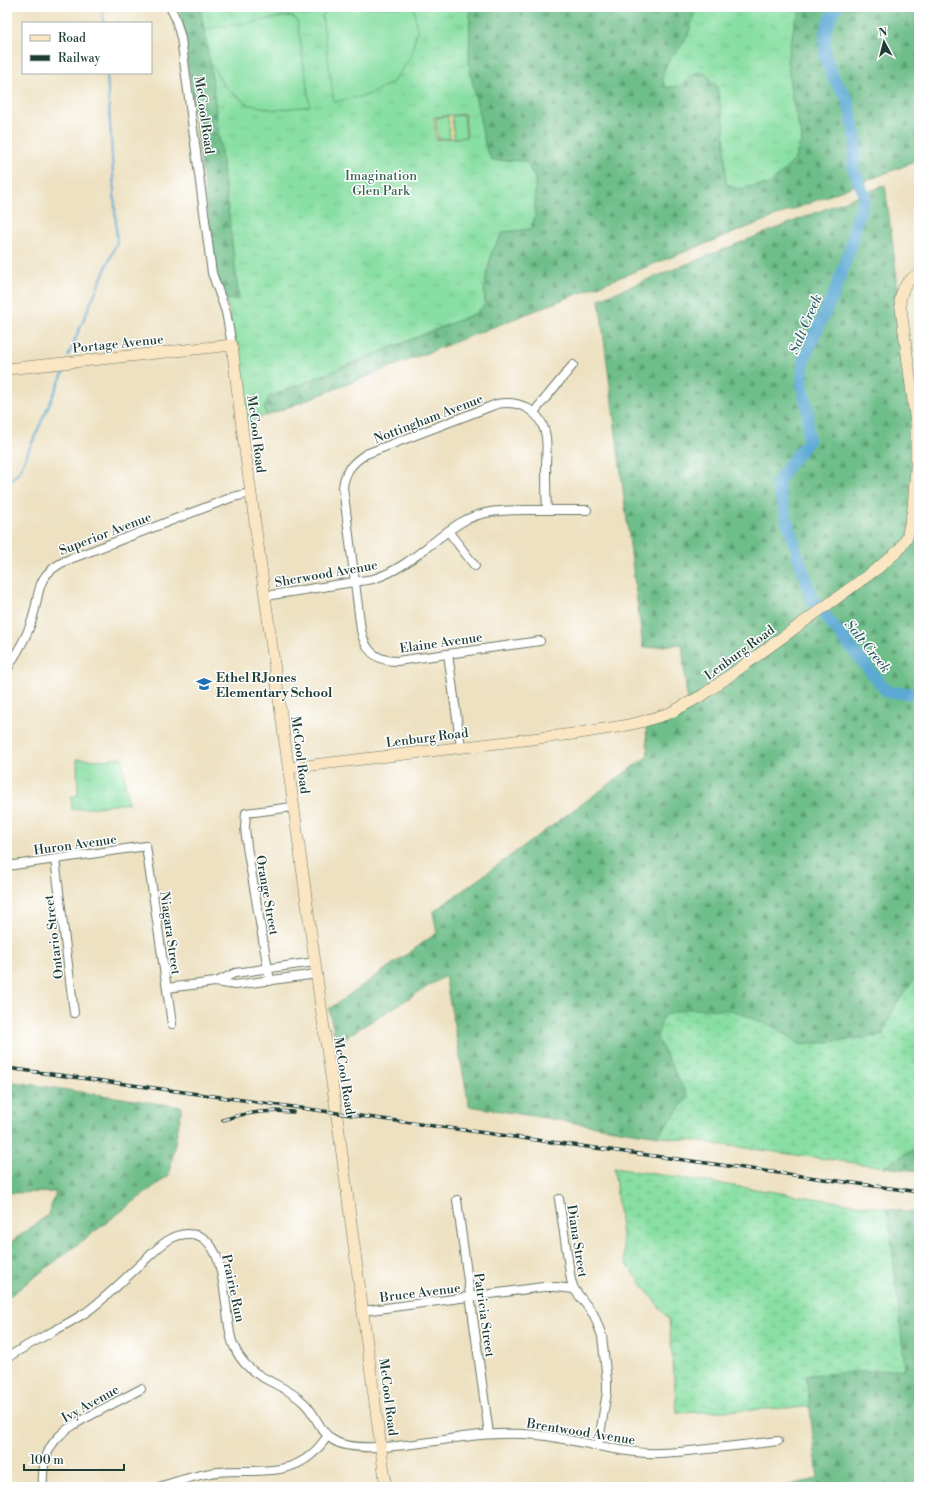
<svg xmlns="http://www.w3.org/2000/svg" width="926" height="1494" font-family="'Libre Bodoni',serif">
<defs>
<pattern id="grass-tufts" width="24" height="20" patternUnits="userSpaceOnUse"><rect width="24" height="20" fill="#88dfa3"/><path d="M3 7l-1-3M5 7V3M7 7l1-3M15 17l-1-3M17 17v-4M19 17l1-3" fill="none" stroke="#75c08d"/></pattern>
<pattern id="forest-firs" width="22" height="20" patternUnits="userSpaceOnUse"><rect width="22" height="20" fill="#6ebe89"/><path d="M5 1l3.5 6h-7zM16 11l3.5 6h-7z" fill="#5a9c71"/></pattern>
<pattern id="wetland-marsh" width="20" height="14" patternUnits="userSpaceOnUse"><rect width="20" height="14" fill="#88dfa3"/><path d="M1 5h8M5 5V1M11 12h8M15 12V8" fill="none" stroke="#75c08d"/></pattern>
<pattern id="sand-dots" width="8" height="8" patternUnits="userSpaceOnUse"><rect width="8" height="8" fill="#eeda9e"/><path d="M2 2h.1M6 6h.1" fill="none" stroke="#ccbc89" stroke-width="1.8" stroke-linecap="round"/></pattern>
</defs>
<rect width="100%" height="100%" fill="#fff"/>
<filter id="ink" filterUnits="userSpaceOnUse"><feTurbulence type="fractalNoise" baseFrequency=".025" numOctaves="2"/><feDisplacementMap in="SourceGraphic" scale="8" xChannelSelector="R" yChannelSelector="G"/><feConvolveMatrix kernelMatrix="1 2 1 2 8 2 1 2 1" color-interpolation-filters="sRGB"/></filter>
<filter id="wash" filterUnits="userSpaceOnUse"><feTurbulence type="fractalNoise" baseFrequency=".012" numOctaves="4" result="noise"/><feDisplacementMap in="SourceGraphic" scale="16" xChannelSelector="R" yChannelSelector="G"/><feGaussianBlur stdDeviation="0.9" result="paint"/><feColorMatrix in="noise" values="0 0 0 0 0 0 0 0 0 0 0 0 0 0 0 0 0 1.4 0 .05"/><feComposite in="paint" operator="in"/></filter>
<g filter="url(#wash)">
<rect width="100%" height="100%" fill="#ede1c1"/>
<!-- grass -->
<g fill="url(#grass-tufts)" stroke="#548e6c">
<path d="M180 7H919V160L244 424 229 309 216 274Z"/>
<path d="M122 757 128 803 72 810 71 797 78 795 77 759 103 760Z"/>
</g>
<!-- forest -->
<g fill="url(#forest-firs)" stroke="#467e5e">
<path d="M180 7H200L210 62 239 299 226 300 216 274Z"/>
<path d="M470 7H696C693 16 691 28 687 37 680 51 653 71 666 87H679L697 72 706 74 717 87 724 124 726 183 737 189 770 184 794 161 802 138 792 99 787 61 795 21 803 7H919V160L266 416 264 407 269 397 474 314 485 305 484 288 492 251 503 232 531 229 535 216V179L526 161 492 160 486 149 469 65Z"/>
<path d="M885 185 919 450V977L916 978 896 1004 882 1036 801 1045 776 1028 657 1038 688 1097 658 1136 469 1106 445 976 336 1043 329 1009 437 933 433 912 648 756 646 728 688 711 682 644 643 648 599 299Z"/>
<path d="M7 1081 182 1107 169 1175 7 1298V1245L48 1215 56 1192 7 1193Z"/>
<path d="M919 1146V1171L884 1167Z"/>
<path d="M888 1209 919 1213V1487H777L818 1479 806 1375 905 1369Z"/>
</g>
<!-- wetland -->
<g fill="url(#wetland-marsh)" stroke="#548e6c">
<path d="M916 977H919V1146L884 1167 658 1136 688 1097 657 1038 663 1016 686 1009 731 1010 776 1028 801 1045 882 1036 896 1004Z"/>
<path d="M614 1168 888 1209 905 1369 806 1375 810 1407 677 1413 669 1320 625 1262Z"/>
</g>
<!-- sand -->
<path fill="url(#sand-dots)" stroke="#868c69" d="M465 114 467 137 436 140 434 117Z"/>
<!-- pitch -->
<g fill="#88dfa3" stroke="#548e6c">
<path d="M351 7H414L417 31 410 58 393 82 368 95 334 102 322 16 327 11Z"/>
<path d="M291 16 297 20 310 106 275 110 247 104 224 86 210 62 204 29Z"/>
<path d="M464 115 466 137 454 138 452 116Z"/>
<path d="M448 116 450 138 438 139 436 118Z"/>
</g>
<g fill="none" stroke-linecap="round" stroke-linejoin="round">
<!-- stream -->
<g stroke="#5ba9d4" stroke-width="2">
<path d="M101 7 103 13V23"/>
<path d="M68 356 117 242 107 73"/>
<path d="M7 484 19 472 65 369"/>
</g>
<!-- river -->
<path stroke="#5ba9d4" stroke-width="12" d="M837 7 834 9 825 32V57L834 79 848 100 856 141 853 168 865 196 858 216 850 249 834 294 814 336 803 362 802 387 808 410V442L790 463 777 484 789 527 812 600 887 692 919 694"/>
</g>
</g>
<g filter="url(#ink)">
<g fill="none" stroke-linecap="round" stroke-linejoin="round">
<!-- street casing -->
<g stroke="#677665" stroke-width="10">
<g id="street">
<path d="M170 7 175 17 181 38 212 273 226 312 232 345"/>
<path d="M534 412 573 365"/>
<path d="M448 531 475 566"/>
<path d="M265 596 373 579C407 569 431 541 460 523 483 509 509 510 535 510 552 510 569 510 587 510"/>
<path d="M540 641 397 661C375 661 365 650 361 630L343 487C345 471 352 463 366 454L497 404C518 400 539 409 545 432 548 443 546 455 546 466 546 480 546 495 547 510"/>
<path d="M448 654 461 747"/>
<path d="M7 670C15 655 26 639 31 623 42 593 32 578 65 561L233 497 251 493"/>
<path d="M55 859 74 1013"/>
<path d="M7 866 146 846 172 1024"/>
<path d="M270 981 247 847 245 827 246 813 293 807"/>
<path d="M216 982 235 973 315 962"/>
<path d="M167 988 215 982 235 985 317 974"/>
<path d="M559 1199 571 1280 574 1289 594 1315 602 1336 607 1381V1392L598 1446"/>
<path d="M457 1200 489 1434"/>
<path d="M363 1311 543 1287H556L574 1289"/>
<path d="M7 1358C32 1341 60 1329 85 1313 105 1299 123 1280 142 1263 155 1251 170 1233 189 1234 231 1234 222 1317 233 1344 248 1382 280 1379 304 1403 316 1414 319 1431 333 1440 357 1456 433 1441 463 1437 495 1433 526 1432 558 1438 587 1443 616 1451 646 1453 667 1454 687 1451 708 1449 731 1446 755 1444 778 1441"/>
<path d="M43 1487C40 1443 62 1430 97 1412 112 1404 126 1397 141 1389"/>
<path d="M159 1487C178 1481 198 1474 218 1472 250 1468 285 1478 312 1454 318 1449 323 1442 328 1436"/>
</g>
</g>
<!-- secondary casing -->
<g stroke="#677665" stroke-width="12">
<g id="secondary">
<path d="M7 369 232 345 242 428 325 1036 336 1109 386 1487"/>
<path d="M288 768 573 734 623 726 641 722 670 713 703 695 878 568 899 550 907 538 913 509 916 467V424L900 301C902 288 907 280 919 274"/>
</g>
</g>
<!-- street -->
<use href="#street" stroke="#fff" stroke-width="8"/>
<!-- secondary -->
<use href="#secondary" stroke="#fbe6c4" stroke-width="11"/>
<!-- rail casing -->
<g stroke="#1f3d34" stroke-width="3.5">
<g id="rail">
<path d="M7 1068 919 1192"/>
<path d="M223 1120C246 1112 269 1110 293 1112"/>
</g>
</g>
<!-- rail -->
<use href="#rail" stroke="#fff" stroke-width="2" stroke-dasharray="6" stroke-linecap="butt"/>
</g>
</g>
<!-- icons -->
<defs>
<g id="school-bare" transform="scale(1.2)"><path d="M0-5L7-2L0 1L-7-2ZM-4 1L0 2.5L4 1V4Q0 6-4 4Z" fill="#1f6fb2" stroke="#fff" stroke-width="2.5" paint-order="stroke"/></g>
</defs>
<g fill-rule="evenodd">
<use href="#school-bare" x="204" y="684"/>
</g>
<g text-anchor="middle" stroke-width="3" stroke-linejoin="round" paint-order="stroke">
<!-- street labels -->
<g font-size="13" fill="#1f3d34" stroke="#fff">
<text transform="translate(205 115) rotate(82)" y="5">McCool Road</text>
<text transform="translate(118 343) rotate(-6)" y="5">Portage Avenue</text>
<text transform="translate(428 418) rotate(-21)" y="5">Nottingham Avenue</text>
<text transform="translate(257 434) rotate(83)" y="5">McCool Road</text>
<text transform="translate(105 533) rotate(-21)" y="5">Superior Avenue</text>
<text transform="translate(326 573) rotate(-10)" y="5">Sherwood Avenue</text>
<text transform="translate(441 642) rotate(-8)" y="5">Elaine Avenue</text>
<text transform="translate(739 652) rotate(-36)" y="5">Lenburg Road</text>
<text transform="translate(427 737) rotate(-7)" y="5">Lenburg Road</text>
<text transform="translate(301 755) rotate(83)" y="5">McCool Road</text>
<text transform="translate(75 844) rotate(-8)" y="5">Huron Avenue</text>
<text transform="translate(268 895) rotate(80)" y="5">Orange Street</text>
<text transform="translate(171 933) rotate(82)" y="5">Niagara Street</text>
<text transform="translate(53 937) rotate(-97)" y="5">Ontario Street</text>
<text transform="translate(345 1076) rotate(81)" y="5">McCool Road</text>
<text transform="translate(578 1241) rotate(81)" y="5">Diana Street</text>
<text transform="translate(234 1288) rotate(78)" y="5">Prairie Run</text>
<text transform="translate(420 1292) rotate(-7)" y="5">Bruce Avenue</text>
<text transform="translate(485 1315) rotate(82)" y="5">Patricia Street</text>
<text transform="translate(389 1397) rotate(83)" y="5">McCool Road</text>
<text transform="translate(90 1403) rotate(-29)" y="5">Ivy Avenue</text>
<text transform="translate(581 1431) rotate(9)" y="5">Brentwood Avenue</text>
</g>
<!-- park labels -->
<g font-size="13" fill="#396650" stroke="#fff">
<text x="381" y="180">Imagination<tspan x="381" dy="15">Glen Park</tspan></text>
</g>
<!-- poi labels -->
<g font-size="13" font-weight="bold" fill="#1f3d34" stroke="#fff" text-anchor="start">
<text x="216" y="682">Ethel R Jones<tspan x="216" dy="15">Elementary School</tspan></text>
</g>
<!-- water labels -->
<g font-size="14" font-style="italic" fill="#34636c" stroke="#fff">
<text transform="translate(805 324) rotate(-67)" y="5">Salt Creek</text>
<text transform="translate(868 646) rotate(51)" y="5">Salt Creek</text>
</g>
</g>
<!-- margin -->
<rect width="926" height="1494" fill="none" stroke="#fff" stroke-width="24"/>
<!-- legend -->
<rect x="22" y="22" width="130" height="52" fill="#ffffff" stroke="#a5b1ae"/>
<rect x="30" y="35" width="20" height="6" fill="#fbe6c4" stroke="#a5b1ae"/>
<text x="58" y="42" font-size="12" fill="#1f3d34">Road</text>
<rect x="30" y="55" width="20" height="6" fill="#1f3d34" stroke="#a5b1ae"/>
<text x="58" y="62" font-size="12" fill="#1f3d34">Railway</text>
<!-- north arrow -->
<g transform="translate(884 42) rotate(353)" stroke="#ffffff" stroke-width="3" paint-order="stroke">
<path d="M0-3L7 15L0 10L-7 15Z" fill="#1f3d34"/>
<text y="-6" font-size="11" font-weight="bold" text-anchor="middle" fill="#1f3d34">N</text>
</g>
<!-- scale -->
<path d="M24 1464v6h100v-6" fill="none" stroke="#1f3d34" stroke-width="2"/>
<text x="30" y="1464" font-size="12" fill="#1f3d34" stroke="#ffffff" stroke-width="3" paint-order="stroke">100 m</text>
</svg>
